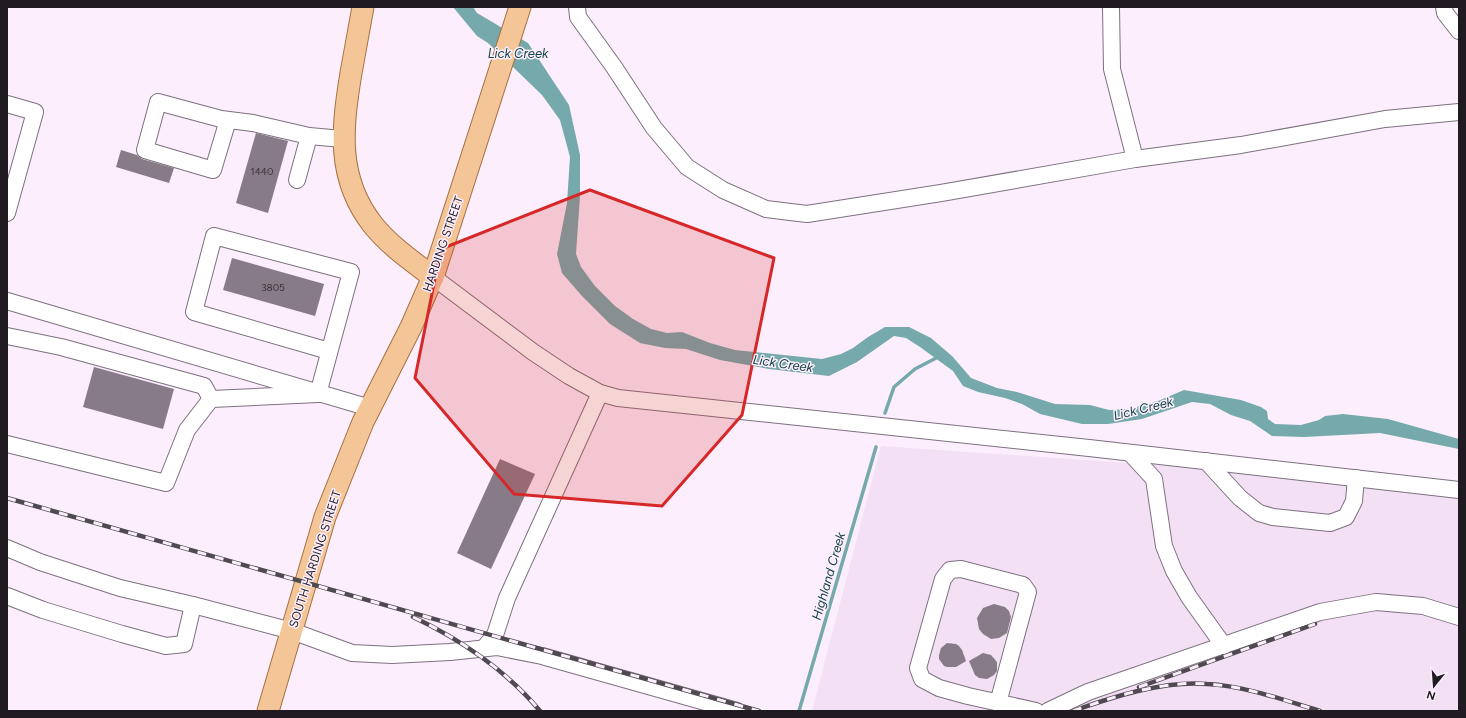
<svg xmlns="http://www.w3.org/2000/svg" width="1466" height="718" font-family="Figtree,sans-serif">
<rect width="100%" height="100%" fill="#fceefd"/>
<!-- built -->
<path fill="#f3e0f5" d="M881 446 1459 486V711H812Z"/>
<!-- water -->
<path fill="#75a9ac" d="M453 7H473L477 13 528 43 569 105 580 155V196L576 254 581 267 595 286 615 306 633 319 651 329 667 333 682 332 710 343 735 350 822 359 841 354 853 348 868 337 885 327H909L931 338 952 356 971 378 997 388 1017 392 1055 404 1090 405 1109 410 1129 409 1158 401 1184 390 1241 400 1261 407 1267 411 1268 419 1275 424 1301 425 1319 420 1325 416 1343 414 1388 419 1459 439V449L1380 433 1304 437 1272 436 1250 421 1231 415 1210 404 1192 402 1142 419 1108 424H1082L1040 414 1022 404 1005 398 978 392 963 386 953 371 920 347 906 338 894 336 857 362 829 376 769 369 720 360 686 349 665 348 640 343 610 324 582 296 562 273 557 254 567 203 570 157 560 120 542 95 488 43 477 36Z"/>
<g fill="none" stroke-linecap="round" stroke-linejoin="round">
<!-- stream -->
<g stroke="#75a9ac" stroke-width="3.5">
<path d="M885 413 894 387 915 369 940 356"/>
<path d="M799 711 876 447"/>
</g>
</g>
<!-- building -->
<g fill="#877b88">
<path d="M256 133 288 141 268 213 236 203Z"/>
<path d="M121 150 137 155 142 159 174 168 169 183 116 167Z"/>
<path d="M232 258 324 284 315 316 223 290Z"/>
<path d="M94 367 174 389 163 429 83 407Z"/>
<path d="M500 459 535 474 491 569 457 553Z"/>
<path d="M994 604 1005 607 1009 611 1011 617 1007 633 999 638 991 639 983 634 979 629 977 618 983 608Z"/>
<path d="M947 643 956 644 959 646 962 650 966 661 956 667H947L944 666 939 659V655L941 648Z"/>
<path d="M983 653 991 655 997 662V671L994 675 987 679 979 678 975 675 969 661Z"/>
</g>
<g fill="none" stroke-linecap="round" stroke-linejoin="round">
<!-- minor casing -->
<g stroke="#7d717f" stroke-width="18">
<g id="minor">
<path d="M577 7 578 17 614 67 654 128 687 167 723 190 766 209 807 214 941 193 1135 159 1112 69 1111 7"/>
<path d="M1444 7 1445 13 1459 31"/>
<path d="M7 104 35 112 7 213"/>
<path d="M228 120 213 170 145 150 158 102 221 119 253 123 309 136 343 139"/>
<path d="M1135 159 1241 145 1385 119 1459 112"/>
<path d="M297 180 309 136"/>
<path d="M433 277 533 352 569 376 600 393 618 398 1089 448 1459 490"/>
<path d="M7 301 370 408"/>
<path d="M7 336 61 347 204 386 211 399"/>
<path d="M211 399 318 394 351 272 214 236 194 312 329 351"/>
<path d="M7 444 166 483 187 430 211 399"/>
<path d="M1130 453 1154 479 1164 546 1174 571 1189 597 1224 646"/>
<path d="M1206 461 1240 498 1259 513 1273 517 1330 523 1346 517 1354 501 1356 478"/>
<path d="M7 548 40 562 120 588 193 605 292 631 352 653 392 655 450 652 497 647 542 656 737 711"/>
<path d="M7 596 43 610 122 634 166 646 184 644 193 605"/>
<path d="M484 648 495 635 507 598 600 393"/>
<path d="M998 703 1028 592 1023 585 961 569 950 570 943 579 918 668 922 679 939 688 968 696 1036 711"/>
<path d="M1048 711 1088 692 1320 612 1376 602 1423 606 1459 617"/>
</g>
</g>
<!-- major casing -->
<g stroke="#a57140" stroke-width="23">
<g id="major">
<path d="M363 7C359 29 355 51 351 73 342 128 336 178 373 225 390 246 412 261 433 277"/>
<path d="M268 711 325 517 363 422 411 327 433 277 520 7"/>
</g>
</g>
<!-- minor -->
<use href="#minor" stroke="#fff" stroke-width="16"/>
<!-- major -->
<use href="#major" stroke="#f4c597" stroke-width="21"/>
<!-- rail casing -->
<g stroke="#4f4950" stroke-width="4.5">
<g id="rail">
<path d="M7 498 759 711"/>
<path d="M413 617C460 639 507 671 540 711"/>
<path d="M1139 687 1315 624"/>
<path d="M1073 711C1112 697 1165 680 1207 684 1246 686 1283 700 1320 711"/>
</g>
</g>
<!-- rail -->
<use href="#rail" stroke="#fceefd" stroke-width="3" stroke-dasharray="9" stroke-linecap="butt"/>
</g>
<!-- marked area -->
<path fill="#d62828" fill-opacity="0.2" stroke="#d62828" stroke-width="3" stroke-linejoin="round" d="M590 190 774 258 742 415 662 506 514 494 415 378 441 249Z"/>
<g text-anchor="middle" stroke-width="3" stroke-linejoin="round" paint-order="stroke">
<!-- number labels -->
<g font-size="10" fill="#3a333b">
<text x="262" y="175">1440</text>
<text x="273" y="291">3805</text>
</g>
<!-- street labels -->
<g font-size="12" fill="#201b21" stroke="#fceefd">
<text transform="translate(443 244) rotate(-71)" y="4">HARDING STREET</text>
<text transform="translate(315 559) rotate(-72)" y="4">SOUTH HARDING STREET</text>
</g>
<!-- water labels -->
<g font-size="13" font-style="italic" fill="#124346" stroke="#fceefd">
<text x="518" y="58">Lick Creek</text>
<text transform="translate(783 363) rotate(8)" y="5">Lick Creek</text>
<text transform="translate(1143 408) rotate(-14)" y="5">Lick Creek</text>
<text transform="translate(828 576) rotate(-74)" y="5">Highland Creek</text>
</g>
</g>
<!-- border -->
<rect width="1466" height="718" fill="none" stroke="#201b21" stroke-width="16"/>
<!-- north arrow -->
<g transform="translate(1434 686) rotate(197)" stroke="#fceefd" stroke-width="3" paint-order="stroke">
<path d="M0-3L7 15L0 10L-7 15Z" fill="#201b21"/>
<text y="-6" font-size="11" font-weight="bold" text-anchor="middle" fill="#201b21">N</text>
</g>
</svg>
